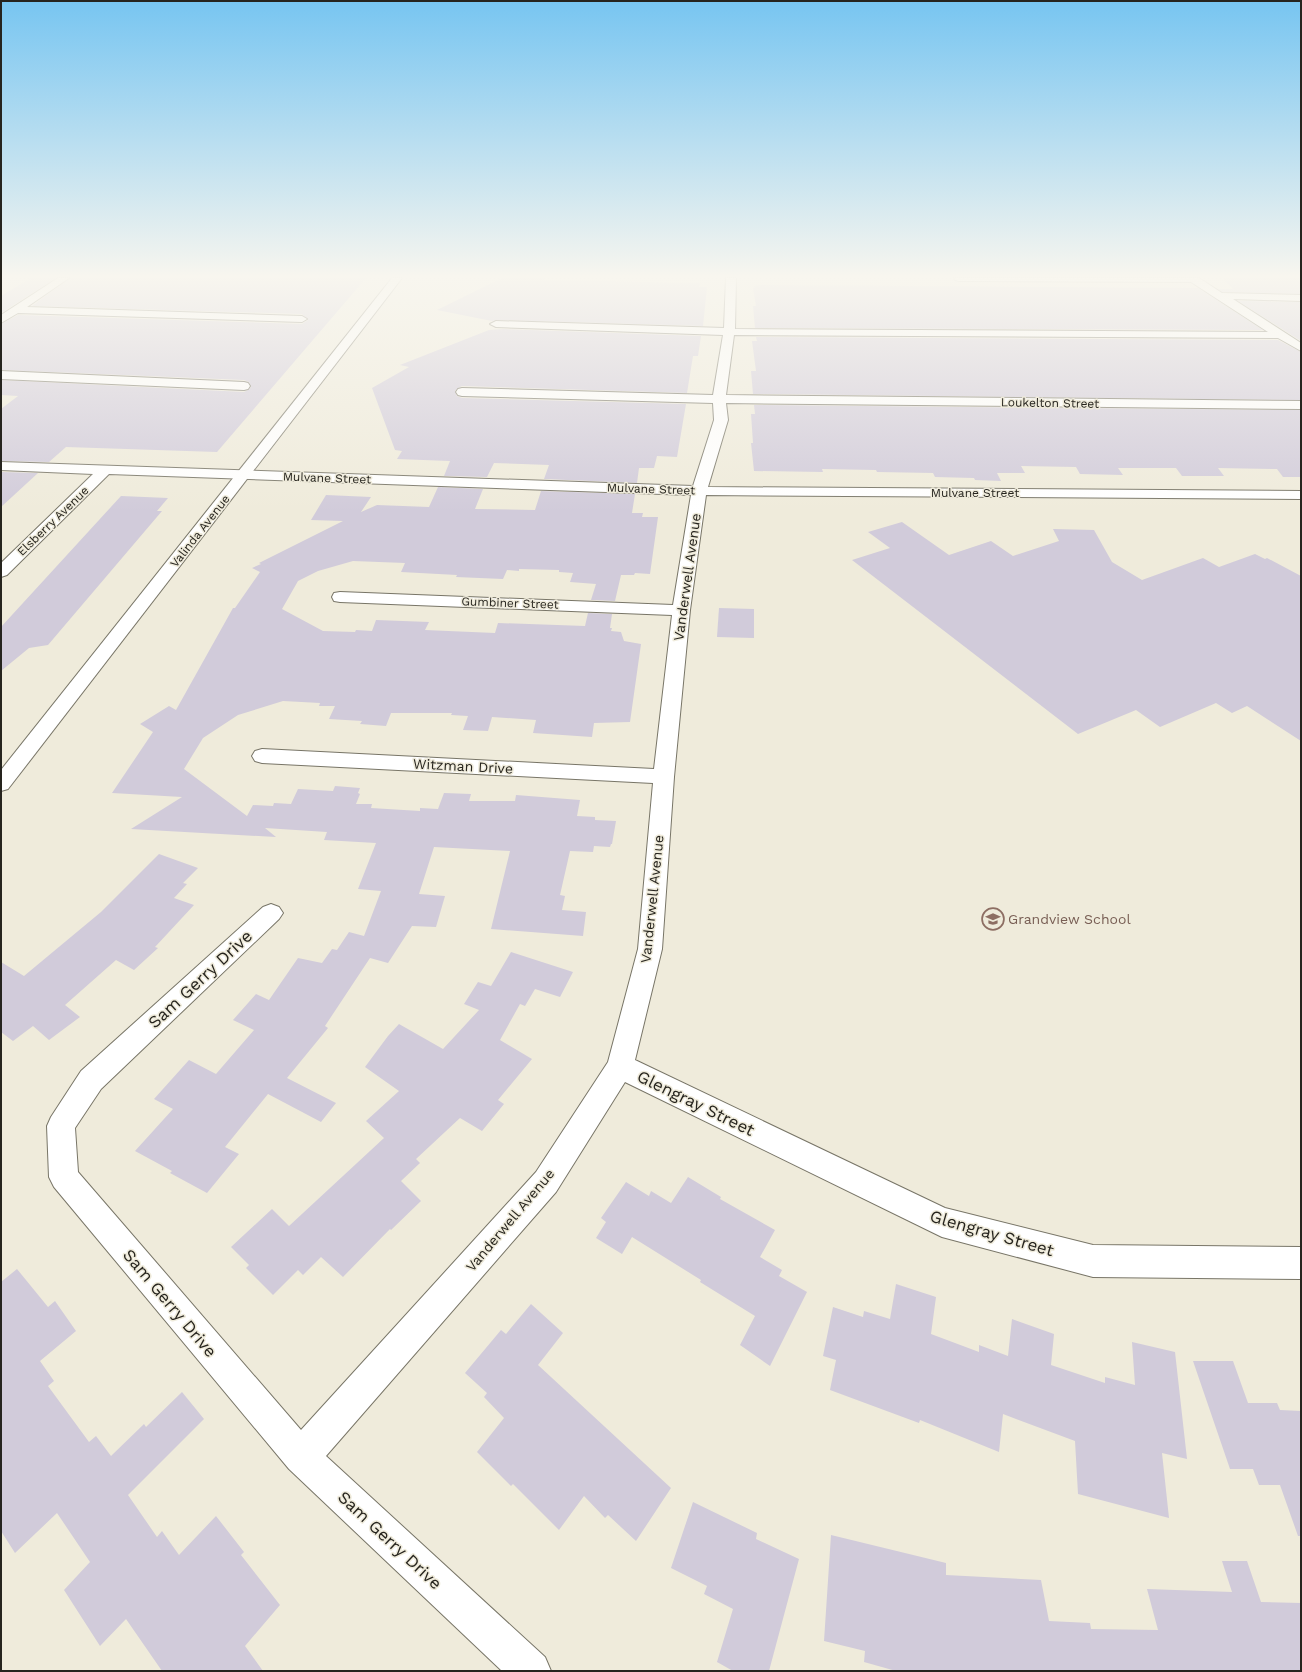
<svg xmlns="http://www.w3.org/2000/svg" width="1302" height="1672" font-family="'Work Sans',sans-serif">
<rect width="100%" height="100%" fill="#efebdb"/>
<!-- building -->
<g fill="#d1cbda">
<path d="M31 278H56L1 313V296Z"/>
<path d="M70 278H366L217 452 66 447 49 462 1 461V409L18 396 1 395V380L244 392 248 390 251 387 249 382 244 380 1 370V324L18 315 302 324 308 320 302 314 32 306Z"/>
<path d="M502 278H545V280L700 283 699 287H707L703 326 496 320 492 321 437 310Z"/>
<path d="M1222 278H1301V294L1222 292 1218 289H1233Z"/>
<path d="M761 285 1198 288 1263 330 755 328 753 306H756L753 288H755L754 286Z"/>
<path d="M1238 301 1301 302V341Z"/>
<path d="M503 329 701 336 698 356H693L687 393 462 386 458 388 455 391 457 396 462 398 686 404 677 457 657 456 654 468H639L637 483 544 479 549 465 494 463 487 477 444 476 450 461 397 459 402 451 395 450 372 388 409 367 400 365 489 330Z"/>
<path d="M756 337 1278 340 1301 352V400L753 394 751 371H756L752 341H757Z"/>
<path d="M754 405 1301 410V477H1283L1277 469 1218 468 1224 476H1182L1176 468H1118L1123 475 1080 474 1076 467 1021 466 1025 473H997L1001 481 975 480 974 478 935 477 933 473 877 472 876 470 822 469 823 472 754 471 751 443H753L751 414H755Z"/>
<path d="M1 472 38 473 1 507Z"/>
<path d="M438 487 483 489 475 509 535 510 541 491 635 494 632 513H643L642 517H658L650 574 635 573 634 575H621L615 601 591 600 596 584 570 582 573 573 559 572V570L519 569V571L507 570 503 579 456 577 457 575 401 572 405 563 353 561 318 571 298 581 282 609 323 631 355 632 356 630 372 631 376 620 429 622 425 630 495 633 498 623 585 626 588 613 612 614 610 628H612L611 631 621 632 624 641 641 644 630 722 594 723 592 737 533 733 536 720 492 717 488 731 463 730 468 716 451 715 452 713H391L386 726 360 724 362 721 329 719 335 706H319L320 703 283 701 238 715 203 738 184 769 247 816 253 805 273 806 274 803 291 804 298 789 333 791 335 786 360 788 358 793 360 794 356 804H372L371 808 420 811V808L438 809 444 793 471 794 469 801H515L516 795 580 800 577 816 595 817V820L616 821 612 844H611L610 847 594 846 593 852 570 851 560 895 565 896 562 910 586 912 583 936 491 929 510 851 434 847 419 894 445 896 436 927 412 926 388 963 370 958 325 1026 328 1028 287 1078 336 1103 321 1122 268 1094 225 1147 239 1154 207 1193 170 1173 172 1171 135 1151 173 1109 154 1099 189 1060 216 1074 254 1030 233 1020 256 994 269 1000 298 958 322 963 332 949 337 950 349 932 364 936 381 891 358 889 376 843 324 840 327 832 265 828 276 837 131 829 182 797 112 793 153 732 140 724 169 706 176 710 233 608H235L260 572 252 568 261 564 259 563 343 521 311 520 326 495 371 497 361 512 377 505 429 507Z"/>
<path d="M121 496 168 498 157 511H162L48 645 29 648 1 671V627Z"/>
<path d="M902 522 949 555 991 541 1013 556 1059 541 1053 529 1094 530 1112 562 1142 580 1203 558 1219 567 1255 554 1265 559 1267 558 1301 576V741L1247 706 1232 713 1216 703 1160 727 1136 710 1078 734 852 560 890 548 868 532Z"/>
<path d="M719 608 754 609V638L717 637Z"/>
<path d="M159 854 198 868 183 883 187 884 174 898 194 905 155 947 158 948 134 970 116 960 65 1005 80 1017 49 1040 33 1026 13 1041 1 1032V962L24 976 101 912Z"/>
<path d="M511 952 573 972 560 997 535 989 525 1006 520 1004 500 1040 532 1059 498 1100 504 1104 482 1131 460 1118 416 1159 420 1163 401 1181 421 1201 391 1230 390 1229 343 1277 321 1257 303 1275 298 1270 273 1295 246 1268 249 1265 231 1247 272 1209 289 1226 384 1138 366 1121 399 1091 365 1067 388 1036 399 1024 443 1049 479 1010 464 1004 478 982 491 986Z"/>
<path d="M688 1177 721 1197 720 1199 775 1230 760 1257 782 1270 779 1276 807 1292 770 1366 740 1345 755 1316 700 1282 701 1280 632 1237 622 1254 596 1238 606 1222 601 1218 626 1182 649 1196 651 1191 671 1203Z"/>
<path d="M17 1269 48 1307 55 1301 76 1331 40 1361 54 1381 48 1386 89 1442 96 1436 111 1456 144 1424 146 1427 182 1392 204 1419 128 1495 157 1537 162 1531 179 1555 216 1516 244 1552 241 1555 280 1605 245 1646 263 1671H162L126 1619 100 1646 64 1590 90 1562 57 1513 15 1553 1 1531V1282Z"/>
<path d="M896 1284 936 1297 931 1334 979 1352V1345L1008 1356 1012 1319 1054 1334 1051 1365 1105 1383V1377L1135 1385 1132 1342 1175 1352 1187 1459 1162 1453 1169 1518 1078 1494 1075 1441 1003 1414 999 1452 920 1420 919 1423 830 1390 836 1360 823 1356 833 1307 863 1317 864 1311 890 1319Z"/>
<path d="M531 1304 563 1333 538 1365 671 1488 636 1541 608 1515 605 1518 584 1496 559 1530 513 1484 511 1486 477 1452 504 1418 484 1397 487 1393 465 1373 501 1330 506 1334Z"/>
<path d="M1193 1361H1233L1248 1403H1277L1280 1410 1301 1411V1536H1298L1280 1485H1259L1253 1469H1230Z"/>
<path d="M693 1502 757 1533 756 1539 799 1559 769 1671H733L717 1662 733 1609 704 1594 707 1586 671 1568Z"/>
<path d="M831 1535 946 1563V1575L1041 1580 1049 1621 1090 1623 1091 1629 1158 1630 1147 1589 1232 1592 1222 1561H1247L1261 1602 1301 1603V1671H896L864 1662 865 1651 824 1641Z"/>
</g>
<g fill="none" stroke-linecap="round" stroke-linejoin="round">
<!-- minor casing -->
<g stroke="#787567" stroke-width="2">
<g id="minor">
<path d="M58 278H69L27 307 302 316 307 319 302 322 18 313 1 323V315Z"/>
<path d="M726 278H736L735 329 1268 332 1191 282 959 281 955 280 954 278H1199L1222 293 1301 295V301L1233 299 1301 343V351L1278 338 734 335 726 395 1301 401V409L726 403 728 420 708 487 1301 491V499L706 495 690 610 674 777 662 949 635 1060 945 1208 1093 1245 1301 1247V1279L1093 1277 942 1237 625 1082 556 1192 326 1456 545 1657 551 1671H502L289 1469 54 1187 49 1177 47 1126 51 1117 81 1071 263 907 271 904 279 907 283 913 279 919 101 1089 75 1128 78 1172 301 1430 536 1172 608 1062 638 949 653 783 262 763 255 761 252 756 255 751 262 749 654 769 672 615 340 602 334 601 332 597 334 593 340 592 673 605 691 495 109 474 7 575 1 577V563L93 474 1 470V462L693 486 714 420 713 403 462 396 458 395 456 392 458 389 462 388 713 395 723 335 496 327 490 324 496 321 724 328Z"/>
<path d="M1 371 244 382 248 383 250 386 248 389 244 390 1 379Z"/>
</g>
</g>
<!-- secondary casing -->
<g stroke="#787567" stroke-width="2">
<path id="secondary" d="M392 278H402L8 789 1 791V770Z"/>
</g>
<!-- minor -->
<use href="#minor" fill="#fff" fill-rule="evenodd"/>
<!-- secondary -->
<use href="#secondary" fill="#fff" fill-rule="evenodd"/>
</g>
<!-- sky -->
<linearGradient id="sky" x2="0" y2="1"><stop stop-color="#77c5f1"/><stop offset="0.54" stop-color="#f8f6ef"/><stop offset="1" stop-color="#f8f6ef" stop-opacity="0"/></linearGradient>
<rect width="1302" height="512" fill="url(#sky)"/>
<!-- icons -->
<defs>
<g id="school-ring" transform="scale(1.15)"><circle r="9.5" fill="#efebdb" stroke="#8d6e63" stroke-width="1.5"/><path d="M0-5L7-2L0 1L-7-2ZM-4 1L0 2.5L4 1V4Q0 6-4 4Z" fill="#8d6e63"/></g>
</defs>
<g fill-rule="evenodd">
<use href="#school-ring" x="993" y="919"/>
</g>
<g text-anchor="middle" stroke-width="3" stroke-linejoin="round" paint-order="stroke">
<!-- far-street labels -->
<g font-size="12" fill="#26241e" stroke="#efebdb">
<text transform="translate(1050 403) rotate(1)" y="4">Loukelton Street</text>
<text transform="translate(327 478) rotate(2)" y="4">Mulvane Street</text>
<text transform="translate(651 489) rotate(2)" y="4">Mulvane Street</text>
<text x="975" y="497">Mulvane Street</text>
<text transform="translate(53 521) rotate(-44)" y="4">Elsberry Avenue</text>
<text transform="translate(200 531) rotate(-52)" y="4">Valinda Avenue</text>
<text transform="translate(510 603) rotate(2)" y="4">Gumbiner Street</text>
</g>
<!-- street labels -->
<g font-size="14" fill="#26241e" stroke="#efebdb">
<text transform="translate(687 577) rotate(-82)" y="5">Vanderwell Avenue</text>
<text transform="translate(463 766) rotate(3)" y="5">Witzman Drive</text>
<text transform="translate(652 899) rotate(-84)" y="5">Vanderwell Avenue</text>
<text transform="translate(510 1220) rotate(-50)" y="5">Vanderwell Avenue</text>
</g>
<!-- education labels -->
<g font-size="14" fill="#785e54" stroke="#efebdb" text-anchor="start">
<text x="1008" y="924">Grandview School</text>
</g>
<!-- near-street labels -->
<g font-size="17" fill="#26241e" stroke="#efebdb">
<text transform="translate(200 979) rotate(-43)" y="6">Sam Gerry Drive</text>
<text transform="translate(696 1103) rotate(26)" y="6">Glengray Street</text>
<text transform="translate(992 1233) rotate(16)" y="6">Glengray Street</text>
<text transform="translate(170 1303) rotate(50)" y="6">Sam Gerry Drive</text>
<text transform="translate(390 1540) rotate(43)" y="6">Sam Gerry Drive</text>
</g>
</g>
<!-- border -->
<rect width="1302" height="1672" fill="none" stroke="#26241e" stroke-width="4"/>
</svg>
